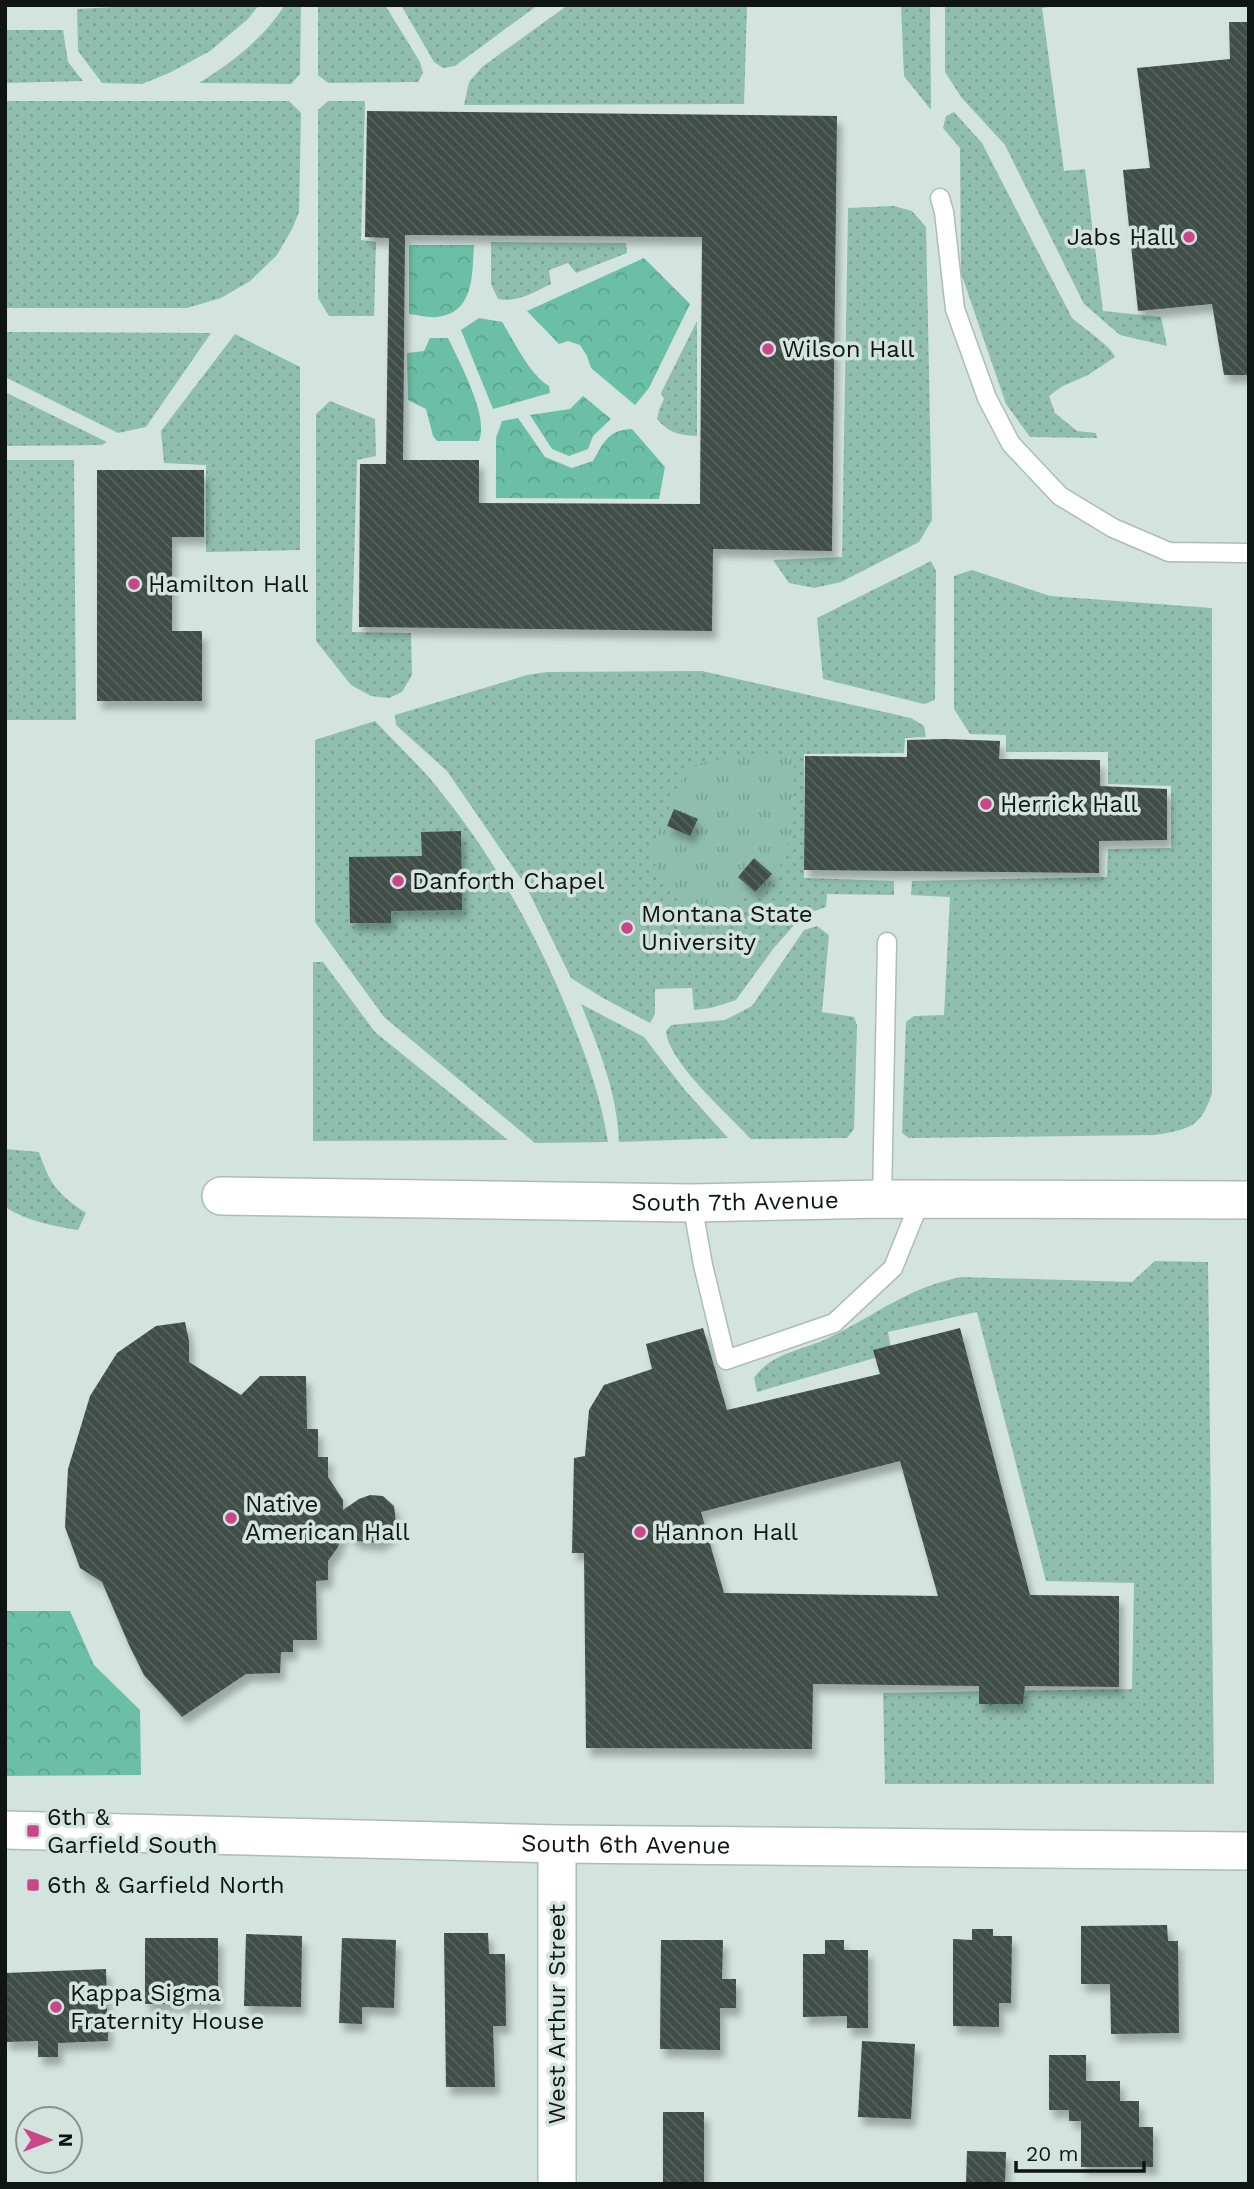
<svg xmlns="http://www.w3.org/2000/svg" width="1254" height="2189" font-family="'Work Sans',sans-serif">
<defs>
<pattern id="grass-dots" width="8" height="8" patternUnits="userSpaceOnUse" patternTransform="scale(1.75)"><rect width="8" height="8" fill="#8fbeaf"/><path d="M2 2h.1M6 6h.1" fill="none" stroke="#7aa296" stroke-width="1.8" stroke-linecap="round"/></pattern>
<pattern id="forest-crowns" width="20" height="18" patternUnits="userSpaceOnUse" patternTransform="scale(1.75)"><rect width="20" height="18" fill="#6cbfa7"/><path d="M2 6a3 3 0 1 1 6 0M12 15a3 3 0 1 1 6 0" fill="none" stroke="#5ca38f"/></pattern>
<pattern id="park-tufts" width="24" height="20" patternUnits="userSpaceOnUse" patternTransform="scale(1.75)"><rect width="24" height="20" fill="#8fbeaf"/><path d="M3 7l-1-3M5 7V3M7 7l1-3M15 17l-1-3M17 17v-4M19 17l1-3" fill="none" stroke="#7aa296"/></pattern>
<pattern id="building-back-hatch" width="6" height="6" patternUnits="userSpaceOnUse" patternTransform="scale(1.75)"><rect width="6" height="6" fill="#3f4d48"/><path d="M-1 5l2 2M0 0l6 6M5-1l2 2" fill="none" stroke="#57635e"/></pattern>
<filter id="shadow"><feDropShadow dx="4.5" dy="8" stdDeviation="3.5" flood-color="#0004"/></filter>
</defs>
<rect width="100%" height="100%" fill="#d3e3dd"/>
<!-- grass -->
<g fill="url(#grass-dots)">
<path d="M151 5H259L248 19 210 51 169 73 142 84 102 83 78 51 77 9Z"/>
<path d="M285 5H301L300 74 291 84 199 83C232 62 263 39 285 5Z"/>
<path d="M318 5H385L420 62 423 73 418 82 328 83 318 75Z"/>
<path d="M401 5H538L455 66 443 68 434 62Z"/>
<path d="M568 5H747L744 104 464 105 469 82 482 67Z"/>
<path d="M901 5H930L931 110 904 76Z"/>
<path d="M945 5H1062L1042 8 1064 171 1085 169 1103 311 1161 317 1167 346 1120 335 1084 304 1005 145 961 97 945 72Z"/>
<path d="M5 30H63L68 62 83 81 5 83Z"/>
<path d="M5 101H289L301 113 299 212 292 229 277 255 250 281 221 298 187 308H5Z"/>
<path d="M328 101H365L361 240 376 242 374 316H329L318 298V110Z"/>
<path d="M954 112 982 143 1072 318C1083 328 1110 345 1115 357L1088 375 1061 387 1049 396 1055 413 1077 431 1096 433 1097 438 1030 437 1006 404 961 273 960 148 943 128 946 116Z"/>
<path d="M894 206 912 211 926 227 932 520 919 542 841 582 814 588 789 583 773 560 842 557 848 208Z"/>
<path d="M491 242 626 243 627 253 576 273 568 263 549 270 551 284C534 292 517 303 498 299L491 284Z"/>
<path d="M697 321V436C679 435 669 433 657 419L659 410 664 399 661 393Z"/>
<path d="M5 332 211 333 146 427 118 433 5 377Z"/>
<path d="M235 334 300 367V550L206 552V465L164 463 161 431Z"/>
<path d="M5 392 107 442 102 445 5 446Z"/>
<path d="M330 401 375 419 376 456 357 460 352 632 411 633 412 675 402 692 389 698 371 696 351 685 316 641V414Z"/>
<path d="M5 460H74L76 720H5Z"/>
<path d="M931 561 936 571 935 700 924 704 823 679 817 618Z"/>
<path d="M972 570 1050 596 1212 608V1093C1201 1128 1189 1129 1155 1135L909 1138 902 1133 906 1022 914 1016 944 1015 950 897 911 895 912 881 1107 877 1108 849 1171 848V786L1108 784V752H1006V735L970 734 954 709V576Z"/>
<path d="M702 671 911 718 924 726 926 737 905 738 904 753 804 754V878L894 881V895L827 894 826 907 803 915 773 949 736 1000 711 1008 694 1010 692 988 655 989V1014L650 1023 603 998 571 978 526 886 447 771 396 725 395 715 527 675 547 672Z"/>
<path d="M375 721C398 746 424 769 444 796 499 865 541 943 573 1024 589 1064 601 1099 608 1142L535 1143 384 1017 315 922V740Z"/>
<path d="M817 926 829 935 822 1012 854 1017 857 1025 854 1129 847 1138 751 1139C729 1115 668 1062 666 1031L671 1025 725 1020 752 1006 804 930Z"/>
<path d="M313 962H323L375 1032 508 1140 313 1141Z"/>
<path d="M581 1004 644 1037 684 1089 728 1138 619 1142C617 1092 599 1049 581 1004Z"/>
<path d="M5 1149 39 1152C50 1185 58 1194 86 1213L78 1230C54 1226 26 1221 5 1207Z"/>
<path d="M1155 1261 1208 1262 1214 1784H885L883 1693 1132 1689 1134 1583 1046 1581 977 1312 888 1332 892 1353 757 1392 754 1378C770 1354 799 1351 824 1340 853 1327 880 1308 910 1294 926 1286 943 1281 961 1277L1132 1282Z"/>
</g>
<!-- forest -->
<g fill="url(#forest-crowns)">
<path d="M409 245H474C472 273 475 313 437 317 429 318 418 315 409 314Z"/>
<path d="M644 258 690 304 649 388 635 405 591 368 587 356 580 345 568 341 559 344 527 311Z"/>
<path d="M479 318 502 322C514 341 530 375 549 386L550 393 493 409 461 330Z"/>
<path d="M430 338H448C459 361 490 418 479 441H437L433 436 426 409 408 400 407 353 424 351Z"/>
<path d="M583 396 611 419 593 436 588 449 569 456 552 449 530 415 570 409Z"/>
<path d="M518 418 545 457 572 468 593 461C604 442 608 430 632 429L665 467 659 499 496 498V438L502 421Z"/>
<path d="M5 1611H70L94 1665 140 1710 141 1775 5 1776Z"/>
</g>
<!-- park -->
<path fill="url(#park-tufts)" d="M741 755H795L792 831 780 868 765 893 712 906 680 901 649 857 658 832 684 776 700 763Z"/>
<!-- building -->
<g fill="url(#building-back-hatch)" fill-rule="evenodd" filter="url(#shadow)">
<path d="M1229 22H1249V375H1224L1212 304 1138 311 1123 170 1150 168 1137 68 1230 59Z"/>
<path d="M367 111 837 116 832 551 713 549 712 631 359 627 360 464H386L389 238 365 237ZM405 235 702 237 700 504 479 503V460H403Z"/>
<path d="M97 470H204V537H172V631H202V701H97Z"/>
<path d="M945 739 1000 741 999 759 1100 760V786L1167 789V840L1099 841V873L804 870 805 756 907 757V740Z"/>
<path d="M674 809 698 819 690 836 667 826Z"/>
<path d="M461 831 462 910 391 911V923H350L349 857 422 856 421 832Z"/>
<path d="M754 858 772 874 755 892 738 877Z"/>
<path d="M185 1322 189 1341V1362L241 1395 260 1376H306L307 1429H318V1457H328V1477L343 1500V1510L359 1499 370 1495 383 1496 394 1506 396 1523 391 1535 379 1543 357 1541 343 1530 338 1547 328 1561V1580L316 1581 317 1640H293V1652H281L280 1673 246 1674 182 1717 144 1675 129 1645 102 1582 80 1568 65 1527 68 1469 90 1396 117 1353 156 1326Z"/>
<path d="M703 1328 727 1410 880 1374 873 1350 960 1328 1030 1595 1119 1596V1687L1025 1686 1023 1704H979V1686L813 1684 812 1749 586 1748 584 1553H572L574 1458 585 1456 589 1410 604 1385 652 1369 646 1344ZM900 1461 938 1596 724 1593 701 1512Z"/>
<path d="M1167 1925 1168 1941H1178L1179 2033 1111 2034 1110 1984H1081V1926Z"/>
<path d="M972 1929H993V1936H1012L1011 2003H999V2027L953 2026V1939L972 1940Z"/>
<path d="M444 1933H488L489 1954H505L506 2026H493L495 2087H446Z"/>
<path d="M246 1934 302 1936 301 2007 244 2006Z"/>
<rect x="145" y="1938" width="73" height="66"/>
<path d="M342 1938 396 1940 394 2008 362 2007V2024L339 2023Z"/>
<path d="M661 1940H723L722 1979H736V2008H720V2050L660 2049Z"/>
<path d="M825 1940H844V1950H868V2028H847V2016L803 2017V1954H825Z"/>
<path d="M106 1969 108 2041 58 2043V2057H38V2041L5 2042V1973Z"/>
<path d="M862 2041 915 2044 911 2119 858 2117Z"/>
<path d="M1049 2055H1086V2081H1120V2101H1139V2127H1153V2167H1081V2121H1069V2110H1049Z"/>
<rect x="663" y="2112" width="41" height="72"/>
<path d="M967 2151 1006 2152 1005 2184H966Z"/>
</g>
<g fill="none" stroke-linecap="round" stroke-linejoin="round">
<!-- service casing -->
<g stroke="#acbcb6" stroke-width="21">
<g id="service">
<path d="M940 198 944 212 955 309 987 398 1011 444 1060 496 1113 528 1169 552 1249 553"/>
<path d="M882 1199 887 942"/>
<path d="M692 1203 703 1265 726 1360 834 1323 893 1268 921 1199"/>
</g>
</g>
<!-- minor casing -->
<g stroke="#acbcb6" stroke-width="40">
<g id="minor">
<path id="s1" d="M221 1196 692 1203 882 1199 1249 1200"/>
<path id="s2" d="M5 1830 557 1844 1249 1851"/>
<path d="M557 1844V2184"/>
</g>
</g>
<!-- service -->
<use href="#service" stroke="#fff" stroke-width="18"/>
<!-- minor -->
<use href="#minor" stroke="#fff" stroke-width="37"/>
</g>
<!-- markers -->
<g fill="#cb4688" stroke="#d3e3dd" stroke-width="2.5">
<circle cx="1189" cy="237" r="7"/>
<circle cx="768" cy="349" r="7"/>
<circle cx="134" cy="584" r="7"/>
<circle cx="986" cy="804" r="7"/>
<circle cx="398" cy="881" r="7"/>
<circle cx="627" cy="928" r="7"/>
<circle cx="231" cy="1518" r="7"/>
<circle cx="640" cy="1532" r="7"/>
<rect x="26" y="1824" width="14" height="14" rx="3.5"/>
<rect x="26" y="1878" width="14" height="14" rx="3.5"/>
<circle cx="56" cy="2007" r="7"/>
</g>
<g text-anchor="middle" stroke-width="7" stroke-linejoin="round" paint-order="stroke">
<!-- poi labels -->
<g font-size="24" fill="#0f1513" stroke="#d3e3dd" text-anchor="start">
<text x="1175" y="245" text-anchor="end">Jabs Hall</text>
<text x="782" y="357">Wilson Hall</text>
<text x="148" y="592">Hamilton Hall</text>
<text x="1000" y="812">Herrick Hall</text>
<text x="412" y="889">Danforth Chapel</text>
<text x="641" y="922">Montana State<tspan x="641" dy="28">University</tspan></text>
<text x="245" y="1512">Native<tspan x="245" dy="28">American Hall</tspan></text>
<text x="654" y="1540">Hannon Hall</text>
<text x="47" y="1825">6th &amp;<tspan x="47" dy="28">Garfield South</tspan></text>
<text x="47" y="1893">6th &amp; Garfield North</text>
<text x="70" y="2001">Kappa Sigma<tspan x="70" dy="28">Fraternity House</tspan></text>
</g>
<!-- street labels -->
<g font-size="24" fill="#0f1513" stroke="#d3e3dd">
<text dy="8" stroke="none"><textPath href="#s1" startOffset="514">South 7th Avenue</textPath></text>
<text dy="8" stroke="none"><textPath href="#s2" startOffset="621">South 6th Avenue</textPath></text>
<text transform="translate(557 2014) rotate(-90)" y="8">West Arthur Street</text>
</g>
</g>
<!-- border -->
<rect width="1254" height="2189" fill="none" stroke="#0f1513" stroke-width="14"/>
<!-- north arrow -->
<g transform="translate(49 2140) rotate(90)"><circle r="33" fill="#d3e3dd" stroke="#85918c" stroke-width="2"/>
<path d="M0-5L12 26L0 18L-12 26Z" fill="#cb4688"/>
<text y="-10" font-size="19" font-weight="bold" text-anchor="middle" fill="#0f1513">N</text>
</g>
<!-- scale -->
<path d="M1016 2161v10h128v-10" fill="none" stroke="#0f1513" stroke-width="3.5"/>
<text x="1026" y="2161" font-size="21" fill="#0f1513" stroke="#d3e3dd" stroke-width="5" paint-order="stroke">20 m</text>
</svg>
